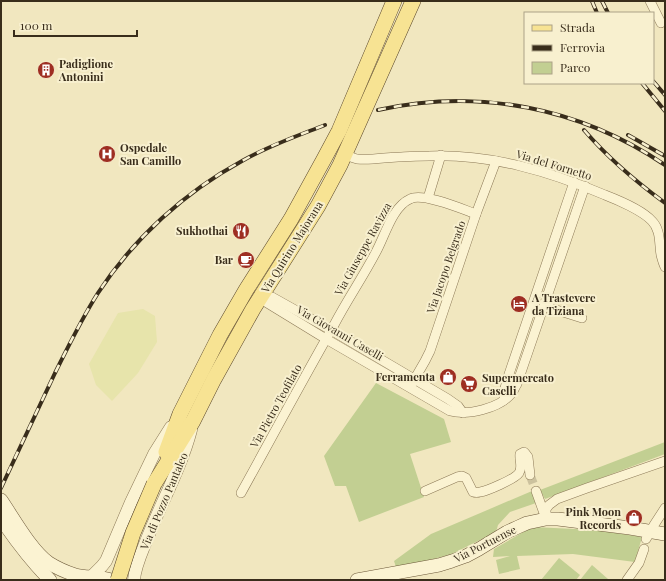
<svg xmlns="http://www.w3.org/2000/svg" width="666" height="581" font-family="'Playfair Display',serif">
<rect width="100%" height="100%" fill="#f1e7bf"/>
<!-- farmland -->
<path fill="#e7e4ab" d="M143 309 155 316 157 342 138 373 112 401 96 385 89 364 118 313Z"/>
<!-- green -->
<g fill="#c2cf92">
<path d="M376 383 444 419 451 442 410 454 424 497 359 522 346 486H335L324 456Z"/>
<path d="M665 442V454L545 499 540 490Z"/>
<path d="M532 491 536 503 510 512 498 525 496 532 452 554 415 564 396 567 394 561 431 534Z"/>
<path d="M533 527 596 530 642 537 635 562 573 554 517 556 520 569 499 574 496 560 510 556 493 557 494 549 525 531Z"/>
<path d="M559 558 580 575 576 580H541Z"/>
<path d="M592 565 608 579V580H580Z"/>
</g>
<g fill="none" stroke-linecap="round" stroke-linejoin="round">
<!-- minor-tunnel -->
<path stroke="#ccc29e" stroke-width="9" stroke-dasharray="9 4.5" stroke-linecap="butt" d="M530 475 536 491"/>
<!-- minor casing -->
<g stroke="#8b7856" stroke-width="10">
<g id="minor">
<path d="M650 1 661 23"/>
<path d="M345 155C349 156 353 158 357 159 366 160 375 159 384 158 399 157 414 156 429 156 491 154 549 171 605 195 618 200 643 211 652 221 661 230 659 244 661 255 662 259 663 263 665 267"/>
<path d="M428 198 441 155"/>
<path d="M262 294 272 297 331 330 448 399 458 406 463 413"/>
<path d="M259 298 326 339 450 411C468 416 500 408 512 393 514 390 515 387 517 384L585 186"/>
<path d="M544 306 582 318"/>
<path d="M410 387 425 361 430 351 476 214 496 161"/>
<path d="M504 400 505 388 507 380 574 182"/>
<path d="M425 491 457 477 462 476 466 478 473 492C476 493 477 493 480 492 487 491 515 479 519 473 523 467 519 460 520 454L524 452 525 453 528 457 530 475"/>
<path d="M536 491 545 516"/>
<path d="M241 493C272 437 302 381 334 325 347 300 363 277 376 252 385 236 392 207 410 199 422 192 462 209 476 214"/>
<path d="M546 519V509L549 505 557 499 587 488 665 461"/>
<path d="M646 539 654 525 665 508"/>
<path d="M627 580 639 563 644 549"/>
</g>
</g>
<!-- tertiary casing -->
<g stroke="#8b7856" stroke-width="13">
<g id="tertiary">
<path d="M91 577 102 566 106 561 131 502 154 454 171 427"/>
<path d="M134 580C135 566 142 552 147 539 161 503 181 468 191 430"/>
</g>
</g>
<!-- secondary casing -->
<g stroke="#6c5839" stroke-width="14">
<g id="secondary">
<path d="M1 500C14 519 31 550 49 563 57 568 66 572 75 575 86 578 99 576 111 580"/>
<path d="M1 519C16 541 31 561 50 580"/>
<path d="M357 580 439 565 452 561 466 556 479 549 507 532 518 527 527 523 546 519H558L630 528 665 534"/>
</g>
</g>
<!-- primary casing -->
<g stroke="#58452b" stroke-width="16">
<g id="primary">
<path d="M166 452 180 414 220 335 246 290 291 219 324 159 339 131 394 1"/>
<path d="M154 484 193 421 214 379 253 309 318 206 340 165 413 1"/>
</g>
</g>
<!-- minor -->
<use href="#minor" stroke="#fbf3d2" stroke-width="9"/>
<!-- tertiary -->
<use href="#tertiary" stroke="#fbf3d2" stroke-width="12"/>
<!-- secondary -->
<use href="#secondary" stroke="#fbf3d2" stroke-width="13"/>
<!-- primary -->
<use href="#primary" stroke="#f7e393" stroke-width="15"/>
<!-- rail casing -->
<g stroke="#392d1b" stroke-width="4">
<g id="rail">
<path d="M592 1 597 13"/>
<path d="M602 1 608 13"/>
<path d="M653 81 665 95"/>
<path d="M642 83 665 111"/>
<path d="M378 110C479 88 579 107 665 165"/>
<path d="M584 130C608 158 635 181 665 203"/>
<path d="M628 135 665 156"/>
<path d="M1 488C19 449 37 411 55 373 69 345 82 318 98 293 134 238 185 192 242 161 268 146 297 136 325 125"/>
</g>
</g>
<!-- rail -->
<use href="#rail" stroke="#f8f0cf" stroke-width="2.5" stroke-dasharray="8" stroke-linecap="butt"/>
<!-- primary-bridge casing -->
<g stroke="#58452b" stroke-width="16" stroke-linecap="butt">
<path id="primary-bridge" d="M118 580 133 533 154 484"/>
</g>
<!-- primary-bridge -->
<use href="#primary-bridge" stroke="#f7e393" stroke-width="15"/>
</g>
<!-- icons -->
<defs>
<g id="building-disc" transform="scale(0.9)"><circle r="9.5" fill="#9e2e22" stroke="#f8f0cf"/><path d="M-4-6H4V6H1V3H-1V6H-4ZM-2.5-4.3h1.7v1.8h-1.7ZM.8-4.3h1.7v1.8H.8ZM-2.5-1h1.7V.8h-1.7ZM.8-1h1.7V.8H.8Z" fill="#fff"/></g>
<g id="hospital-disc" transform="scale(0.9)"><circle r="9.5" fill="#9e2e22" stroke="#f8f0cf"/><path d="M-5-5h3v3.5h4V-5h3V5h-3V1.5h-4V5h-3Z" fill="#fff"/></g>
<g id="restaurant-disc" transform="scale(0.9)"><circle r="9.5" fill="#9e2e22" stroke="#f8f0cf"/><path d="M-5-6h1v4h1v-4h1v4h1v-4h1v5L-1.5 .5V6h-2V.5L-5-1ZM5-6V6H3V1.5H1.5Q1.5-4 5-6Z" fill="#fff"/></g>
<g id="cafe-disc" transform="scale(0.9)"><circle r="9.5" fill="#9e2e22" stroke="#f8f0cf"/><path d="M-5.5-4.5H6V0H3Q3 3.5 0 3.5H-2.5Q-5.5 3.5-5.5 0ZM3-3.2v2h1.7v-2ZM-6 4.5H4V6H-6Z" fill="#fff"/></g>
<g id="hotel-disc" transform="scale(0.9)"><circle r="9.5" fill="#9e2e22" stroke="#f8f0cf"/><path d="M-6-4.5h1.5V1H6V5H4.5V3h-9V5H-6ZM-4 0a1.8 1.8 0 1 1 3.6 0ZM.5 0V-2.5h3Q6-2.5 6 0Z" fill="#fff"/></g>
<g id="shop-disc" transform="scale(0.9)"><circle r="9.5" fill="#9e2e22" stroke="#f8f0cf"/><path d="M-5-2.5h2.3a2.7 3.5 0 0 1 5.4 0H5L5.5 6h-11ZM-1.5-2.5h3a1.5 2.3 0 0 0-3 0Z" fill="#fff"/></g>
<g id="supermarket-disc" transform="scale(0.9)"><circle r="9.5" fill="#9e2e22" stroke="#f8f0cf"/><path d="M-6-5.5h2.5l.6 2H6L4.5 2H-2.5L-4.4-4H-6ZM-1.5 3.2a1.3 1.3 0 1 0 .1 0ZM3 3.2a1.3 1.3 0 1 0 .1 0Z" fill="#fff"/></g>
</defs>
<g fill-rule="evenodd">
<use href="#building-disc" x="46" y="70"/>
<use href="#hospital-disc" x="107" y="154"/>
<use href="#restaurant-disc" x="241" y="231"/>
<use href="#cafe-disc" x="246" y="260"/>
<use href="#hotel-disc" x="519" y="304"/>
<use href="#shop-disc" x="448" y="377"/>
<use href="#supermarket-disc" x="469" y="384"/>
<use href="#shop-disc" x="634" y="518"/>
</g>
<g text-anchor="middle" stroke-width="4" stroke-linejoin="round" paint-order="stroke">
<!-- poi labels -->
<g font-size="11" font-weight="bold" fill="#392d1b" stroke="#f8f0cf" text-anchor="start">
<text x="59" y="68">Padiglione<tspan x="59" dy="13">Antonini</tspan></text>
<text x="120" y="152">Ospedale<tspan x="120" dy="13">San Camillo</tspan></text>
<text x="228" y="235" text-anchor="end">Sukhothai</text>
<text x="233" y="264" text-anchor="end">Bar</text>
<text x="532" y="302">A Trastevere<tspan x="532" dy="13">da Tiziana</tspan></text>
<text x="435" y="381" text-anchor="end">Ferramenta</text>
<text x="482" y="382">Supermercato<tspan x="482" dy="13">Caselli</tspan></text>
<text x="621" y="516" text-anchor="end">Pink Moon<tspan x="621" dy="13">Records</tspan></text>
</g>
<!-- street labels -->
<g font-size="11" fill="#392d1b" stroke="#f8f0cf">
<text transform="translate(554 165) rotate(17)" y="4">Via del Fornetto</text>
<text transform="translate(292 247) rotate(-58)" y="4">Via Quirino Majorana</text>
<text transform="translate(363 249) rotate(-61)" y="4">Via Giuseppe Ravizza</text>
<text transform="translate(446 267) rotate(-71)" y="4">Via Jacopo Belgrado</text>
<text transform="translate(340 333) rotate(30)" y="4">Via Giovanni Caselli</text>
<text transform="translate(276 406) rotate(-61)" y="4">Via Pietro Teofilato</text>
<text transform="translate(164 501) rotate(-67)" y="4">Via di Pozzo Pantaleo</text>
<text transform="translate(485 544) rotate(-27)" y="4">Via Portuense</text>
</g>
</g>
<!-- border -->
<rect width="666" height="581" fill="none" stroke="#392d1b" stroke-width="4"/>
<!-- legend -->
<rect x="524" y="12" width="130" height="72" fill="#f8f0cf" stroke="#aca287"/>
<rect x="532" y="25" width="20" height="6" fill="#f7e393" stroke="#aca287"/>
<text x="560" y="32" font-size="12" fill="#392d1b">Strada</text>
<rect x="532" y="45" width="20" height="6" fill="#392d1b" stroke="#aca287"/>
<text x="560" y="52" font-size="12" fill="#392d1b">Ferrovia</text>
<rect x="532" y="62" width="20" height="12" fill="#c2cf92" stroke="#aca287"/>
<text x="560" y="72" font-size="12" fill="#392d1b">Parco</text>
<!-- scale -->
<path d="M14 30v6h123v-6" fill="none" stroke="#392d1b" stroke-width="2"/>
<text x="20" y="30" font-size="12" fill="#392d1b" stroke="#f8f0cf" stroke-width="3" paint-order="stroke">100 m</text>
</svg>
